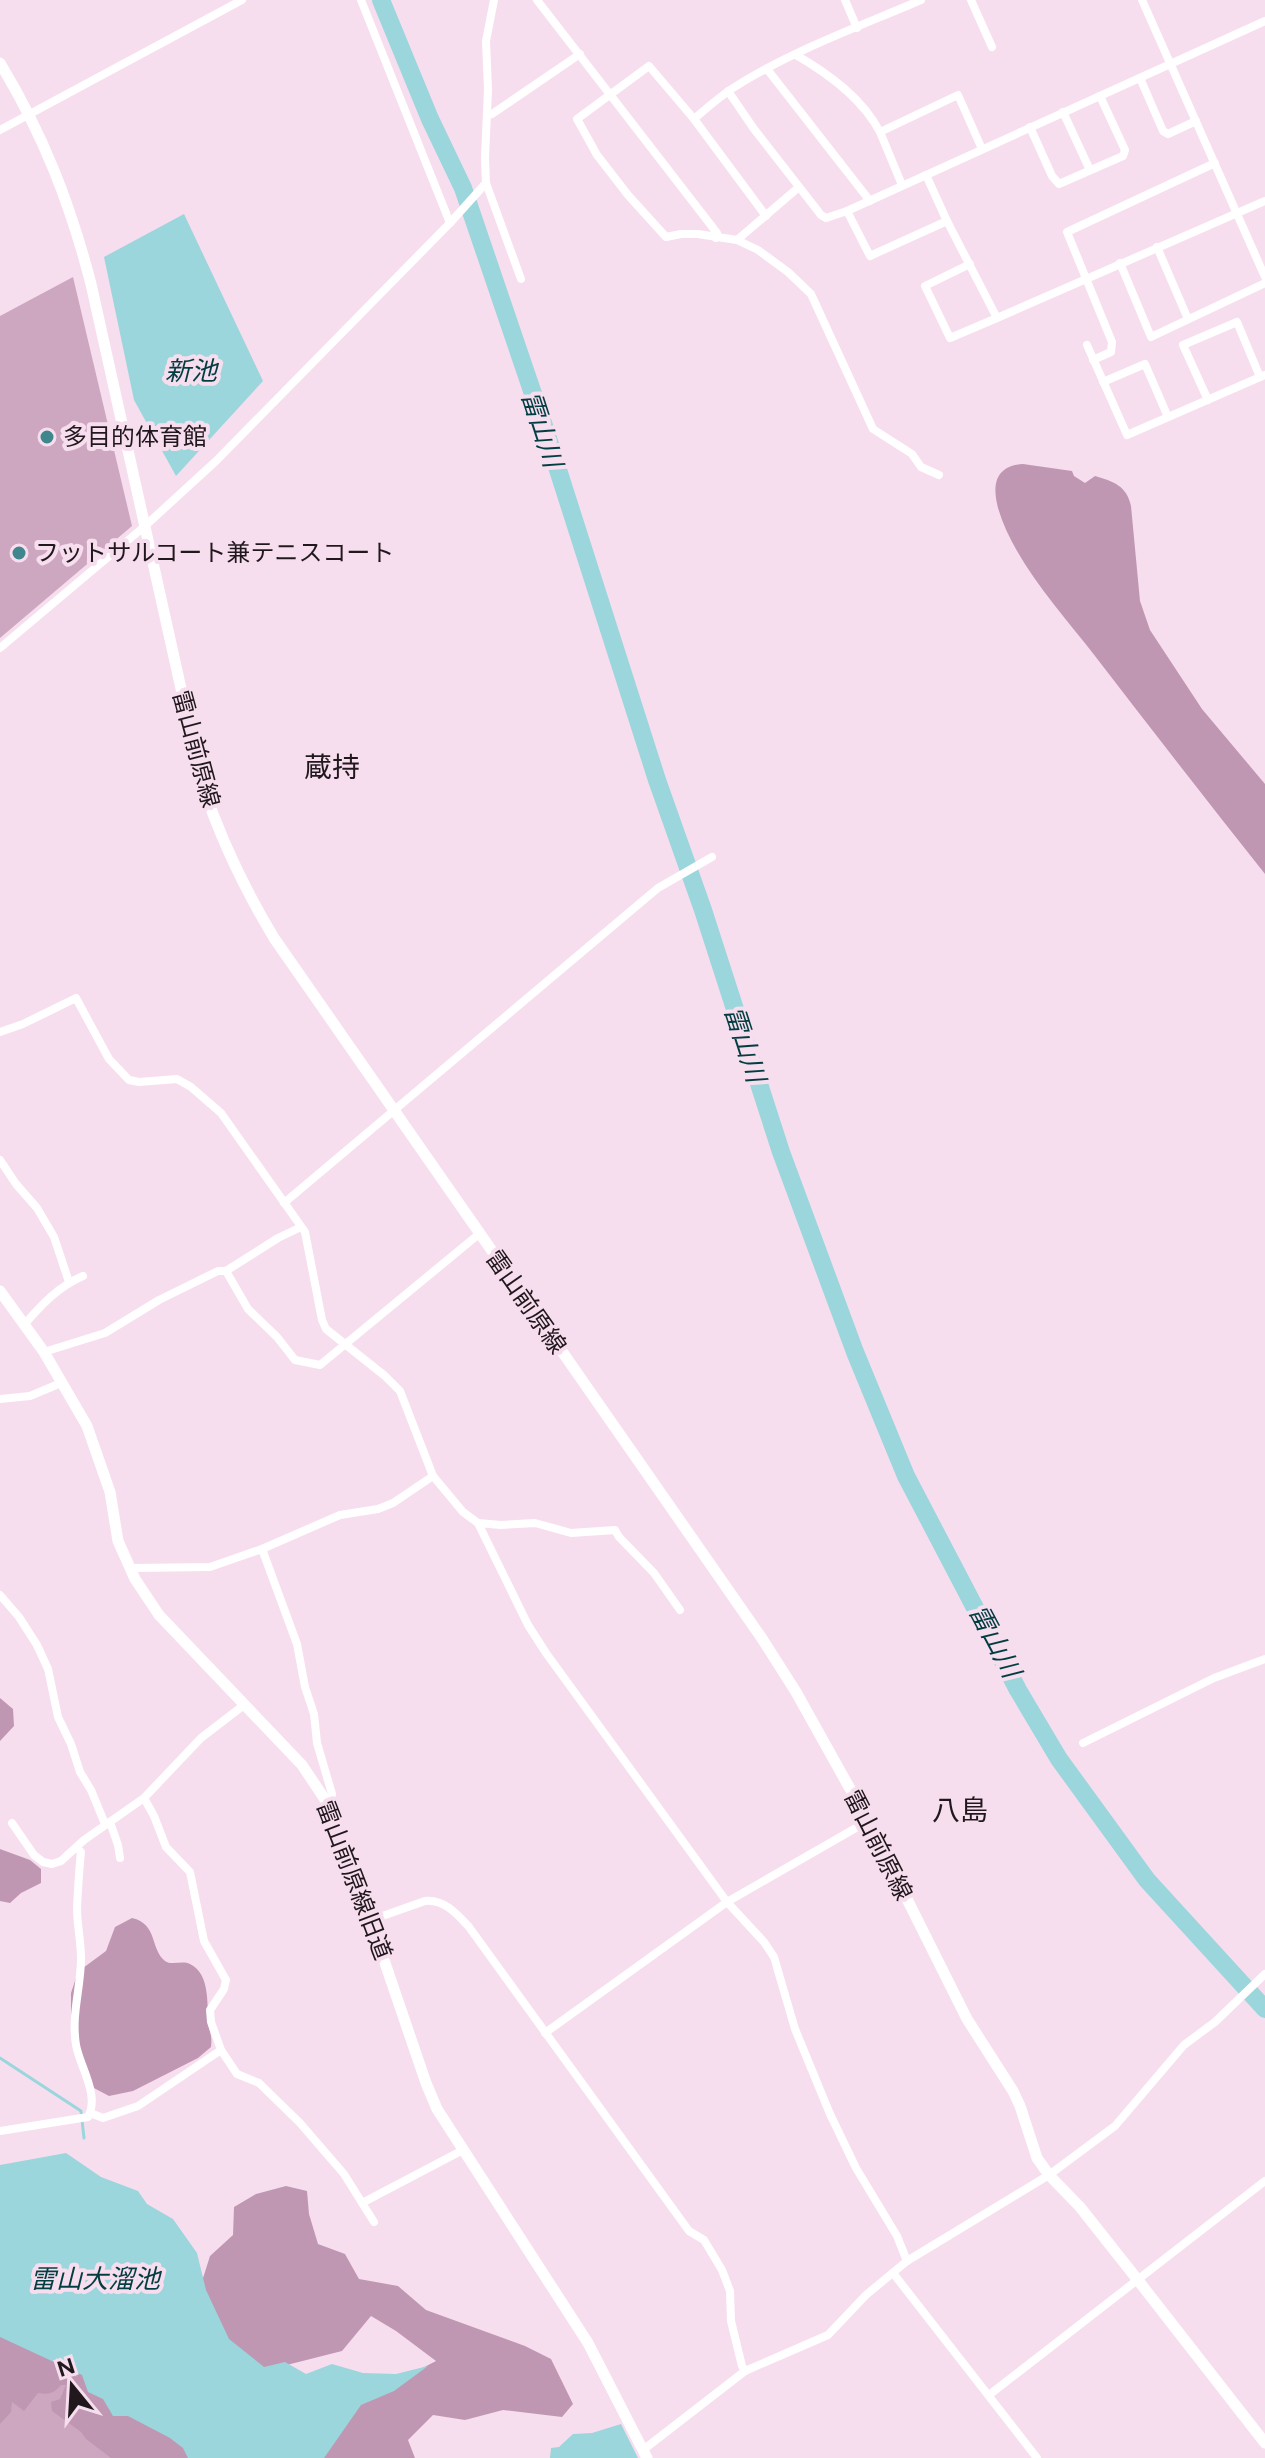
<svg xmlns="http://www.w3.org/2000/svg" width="1265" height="2458" font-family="Figtree,'Noto Sans JP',sans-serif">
<rect width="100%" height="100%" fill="#f7deee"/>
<!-- green -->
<g fill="#cda7bf">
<path d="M73 277 132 526 0 638V316Z"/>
<path d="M0 2352 65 2376 177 2458H0Z"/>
</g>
<!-- forest -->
<g fill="#c097b2">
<path d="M1023 464 1072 471 1074 476 1085 483 1095 476C1113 481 1127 486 1131 506L1140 601 1150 630 1202 709 1265 784V874C1208 802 1151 729 1095 656 1061 612 1014 562 998 508 992 485 995 466 1023 464Z"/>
<path d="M0 1698 13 1709 14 1726 0 1741Z"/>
<path d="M0 1849 30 1860 41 1869V1883L21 1893 10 1903 0 1901Z"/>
<path d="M132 1918C158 1924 150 1949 165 1961 172 1966 182 1960 190 1964 212 1975 206 2008 209 2028 211 2035 212 2039 211 2047L198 2058 133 2091 109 2096 92 2087 71 2033V1993L76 1978 83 1968 106 1951 115 1927Z"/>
<path d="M286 2186 307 2191 309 2214 318 2244 345 2254 359 2279 398 2286 426 2310 525 2346 551 2359 573 2404 562 2417 503 2410 465 2420 433 2415 408 2440 415 2458H320L359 2401 436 2361 396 2331 371 2316 342 2351 259 2372 227 2348 198 2294 210 2256 233 2235 234 2207 256 2194Z"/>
<path d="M0 2332 92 2378 197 2458H111L86 2439 81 2432 52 2411 51 2402 60 2399 66 2385H61C54 2393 50 2395 38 2393L24 2411 12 2402 11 2412 0 2424Z"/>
</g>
<!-- water -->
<g fill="#9ad6db">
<path d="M184 214 263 381 176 476 134 400 104 257Z"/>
<path d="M66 2153 101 2177 138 2191 147 2204 173 2219 197 2253 206 2290 229 2339 264 2367 285 2362 306 2374 332 2364 363 2373 396 2374 428 2366 394 2391 361 2405 324 2458H188L183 2448 170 2438 128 2416H113L103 2399 88 2392 82 2375 0 2337V2165Z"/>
<path d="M621 2424 638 2458H550L551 2448 559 2447 573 2434 592 2433Z"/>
</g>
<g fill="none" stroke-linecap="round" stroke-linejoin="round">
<!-- stream -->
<path stroke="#9ad6db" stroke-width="3" d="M0 2058 81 2111 84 2138"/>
<!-- river -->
<path stroke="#9ad6db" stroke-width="18" d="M381 0 430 119 463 188 545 429 657 780 703 910 781 1152 855 1352 906 1476 1018 1690 1059 1759 1147 1880 1265 2009"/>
<!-- street -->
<g stroke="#fff" stroke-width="8">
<path d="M361 0 450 223"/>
<path d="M494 0 486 41 488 90 485 158 486 183 521 279"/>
<path d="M537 0 717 233 716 238"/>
<path d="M845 0 857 28"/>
<path d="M971 0 992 47"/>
<path d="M1142 0 1265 277"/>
<path d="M796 55C829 74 862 98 880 132L958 95 982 149"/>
<path d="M767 69 870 201"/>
<path d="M1140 78 1163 131 1168 134 1196 121"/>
<path d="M728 91 754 129 821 215 826 218 847 211 1265 21"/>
<path d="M1063 112 1090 170"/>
<path d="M487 115 492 114 580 54"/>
<path d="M694 119C707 108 719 97 733 88 791 51 858 27 921 0"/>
<path d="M1030 127 1052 176 1059 184 1123 156 1125 150 1100 96"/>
<path d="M0 130 242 0"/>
<path d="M880 132 902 185"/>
<path d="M847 211 870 256 947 221 926 175"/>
<path d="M766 216 694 119 649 66 577 119 597 155 628 195 666 237 681 234H698L737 240 758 250 788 272 811 294 873 429 912 454 921 467 939 475"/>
<path d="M947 221 997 318 950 338 925 286 970 264"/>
<path d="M737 240 799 187"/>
<path d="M1157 247 1188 319"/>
<path d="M1120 263 1151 337 1265 283"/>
<path d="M997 318 1265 201"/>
<path d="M1087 345 1127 435 1265 375"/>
<path d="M1093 360 1111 352 1112 342 1067 232 1215 163"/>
<path d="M1103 382 1145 364 1168 417"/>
<path d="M1208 400 1183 345 1237 322 1260 377"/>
<path d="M0 648 145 526 216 461 450 223 486 183"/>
<path d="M0 1032 23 1024 76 998 109 1059 129 1080 139 1082 177 1079 191 1087 221 1113 305 1232 322 1320 326 1329 385 1376 400 1391 433 1476 463 1512 478 1523 501 1525 535 1523 571 1533 615 1530 619 1537 654 1573 680 1610"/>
<path d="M0 1160 16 1184 37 1208 54 1237 69 1282"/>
<path d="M284 1203 658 888 712 857"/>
<path d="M226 1271 278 1238 301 1227"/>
<path d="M24 1325C41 1305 59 1286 83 1276"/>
<path d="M44 1352 105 1333 159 1300 218 1271H226L248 1309 277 1337 295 1360 320 1365 479 1234"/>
<path d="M0 1399 30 1396 61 1383"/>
<path d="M478 1523 528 1625 546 1653 727 1902 764 1942 774 1957 795 2029 830 2114 856 2168 897 2236 907 2261"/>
<path d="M262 1549 297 1644 305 1687 314 1714 317 1743 332 1794 331 1799 326 1801"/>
<path d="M130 1570 133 1568 210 1567 262 1549 340 1515 378 1509 393 1503 433 1476"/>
<path d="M0 1595 19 1617 37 1645 48 1669 58 1717 71 1744 80 1772 91 1790 105 1824"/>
<path d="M1083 1743 1214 1678 1265 1659"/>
<path d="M144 1798 154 1816 166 1847 190 1872 204 1941 226 1980 224 1989 210 2010 211 2022 221 2050 237 2074 259 2083 300 2123 344 2174 374 2222"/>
<path d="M110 1822 118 1845 120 1858"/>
<path d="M12 1823 34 1855 43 1862 52 1864 61 1861 84 1840 144 1798 201 1738 244 1705"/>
<path d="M371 1920 425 1901C444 1899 457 1914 469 1927L689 2231 704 2240 722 2270 730 2291 731 2321 742 2366 745 2371"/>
<path d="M545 2033 727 1902 868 1821"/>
<path d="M90 2113 103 2118 138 2106 221 2050"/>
<path d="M0 2131 88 2117C100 2095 80 2067 76 2045 71 2014 81 1988 81 1958 81 1941 77 1925 77 1908 78 1890 79 1870 81 1852L77 1848"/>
<path d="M362 2203 463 2150"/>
<path d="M893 2273 1037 2458"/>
<path d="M989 2395 1265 2181"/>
<path d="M643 2450 745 2371 828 2335 866 2295 907 2261 1049 2175 1115 2126 1184 2045 1215 2022 1265 1974"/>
</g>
<!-- secondary -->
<g stroke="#fff" stroke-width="11">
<path d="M0 63C43 134 70 203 91 284L202 783C220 838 244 888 274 938L761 1637 796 1692 868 1821 967 2019 1013 2091 1020 2106 1037 2158 1049 2175 1080 2207 1137 2279 1265 2443"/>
<path d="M0 1291 44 1352 87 1426 110 1492 118 1541 135 1579 159 1615 302 1765 326 1801 341 1834 426 2083 437 2109 588 2343 647 2458"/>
</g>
</g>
<!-- markers -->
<g fill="#3f878d" stroke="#f7deee" stroke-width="3">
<circle cx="47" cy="437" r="8"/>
<circle cx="19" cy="553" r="8"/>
</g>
<g text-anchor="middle" stroke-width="8" stroke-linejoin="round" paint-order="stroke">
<!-- poi labels -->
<g font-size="24" fill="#20181d" stroke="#f7deee" text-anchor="start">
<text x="63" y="445">多目的体育館</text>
<text x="35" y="561">フットサルコート兼テニスコート</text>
</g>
<!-- street labels -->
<g font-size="24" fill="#20181d" stroke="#f7deee">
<text transform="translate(196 749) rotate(75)" y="8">雷山前原線</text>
<text transform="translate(526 1302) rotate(55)" y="8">雷山前原線</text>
<text transform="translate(878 1845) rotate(63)" y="8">雷山前原線</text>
<text transform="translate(354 1880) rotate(69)" y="8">雷山前原線旧道</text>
</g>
<!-- water labels -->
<g font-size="26" font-style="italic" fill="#023d41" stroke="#f7deee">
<text x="191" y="380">新池</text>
<text transform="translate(542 429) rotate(72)" y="9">雷山川</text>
<text transform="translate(745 1044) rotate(72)" y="9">雷山川</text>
<text transform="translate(995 1641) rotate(62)" y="9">雷山川</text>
<text x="95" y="2288">雷山大溜池</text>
</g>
<!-- quarter labels -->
<g font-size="28" fill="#20181d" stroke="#f7deee">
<text x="332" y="777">蔵持</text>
<text x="960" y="1820">八島</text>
</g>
</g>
<!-- north arrow -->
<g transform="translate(72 2386) rotate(342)" stroke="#f7deee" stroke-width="6" paint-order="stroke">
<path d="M0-6L14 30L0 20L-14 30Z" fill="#20181d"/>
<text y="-12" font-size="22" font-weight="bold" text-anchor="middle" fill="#20181d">N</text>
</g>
</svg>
